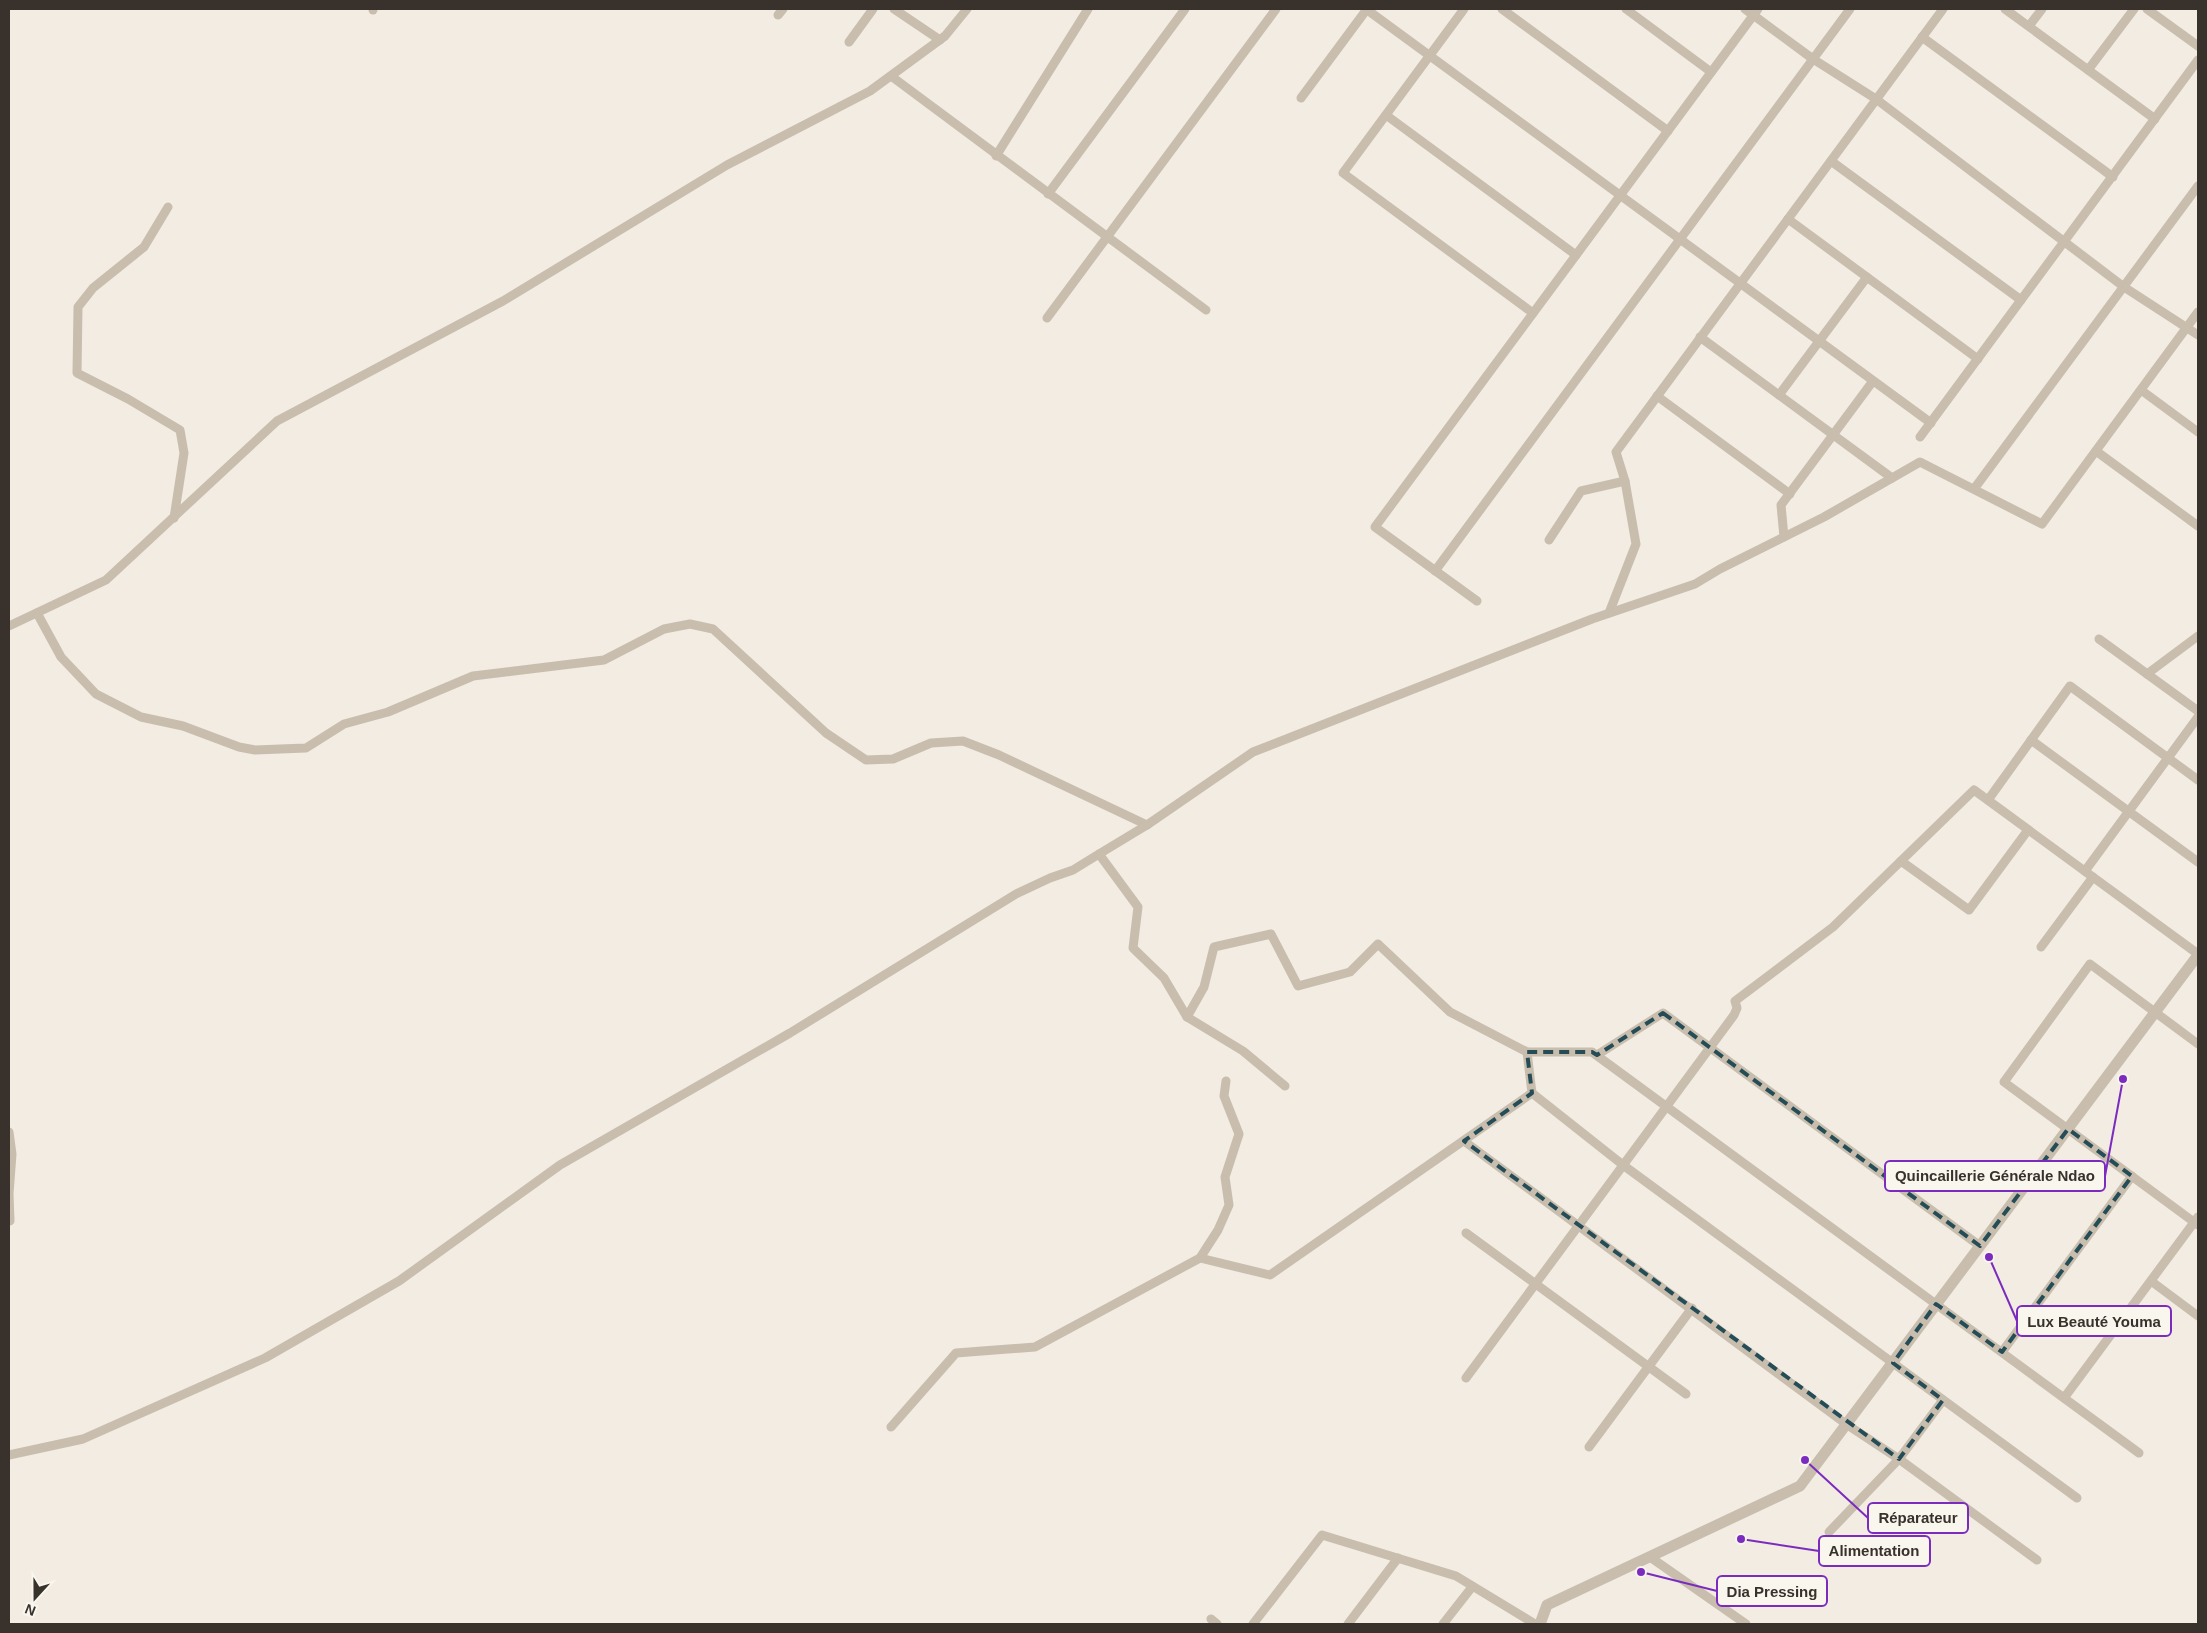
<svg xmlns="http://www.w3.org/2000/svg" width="2207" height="1633" font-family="Arial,sans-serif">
<rect width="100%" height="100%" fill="#f2ece2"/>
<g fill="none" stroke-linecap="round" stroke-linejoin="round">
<!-- minor -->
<g stroke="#c9beae" stroke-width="9">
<path d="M894 9 940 40"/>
<path d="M1366 9 1931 423"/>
<path d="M1464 9 1343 173 1533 313"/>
<path d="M1502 9 1668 131"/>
<path d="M1626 9 1711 72"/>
<path d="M1745 9 1813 59 1876 99 2124 287 2198 335"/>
<path d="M2005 9 2155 119"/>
<path d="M2147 9 2198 46"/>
<path d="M373 10V9"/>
<path d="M778 15 783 9"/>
<path d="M2029 26 2042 9"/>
<path d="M1922 37 2113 177"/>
<path d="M849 42 873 9"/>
<path d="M2088 70 2134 9"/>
<path d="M891 76 1206 310"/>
<path d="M1301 98 1367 9"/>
<path d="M1386 115 1576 255"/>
<path d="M996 156 1088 9"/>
<path d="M1831 161 2021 300"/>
<path d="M1048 194 1185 9"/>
<path d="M168 207 144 247 93 288 78 307 77 373 128 399 180 430 184 453 174 518"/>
<path d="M1788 219 1978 359"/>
<path d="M1047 318 1276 9"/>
<path d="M1700 337 1892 478"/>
<path d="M2141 390 2198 432"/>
<path d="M1779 395 1867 277"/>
<path d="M1657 396 1790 494"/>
<path d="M1920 437 2198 60"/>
<path d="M2096 451 2198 526"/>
<path d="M1974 489 2198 186"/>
<path d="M1784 537 1781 505 1873 381"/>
<path d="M1549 540 1581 491 1625 481"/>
<path d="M1435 571 1850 9"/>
<path d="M1477 601 1375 527 1758 9"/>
<path d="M37 613 61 657 96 694 141 717 183 726 239 747 255 750 306 748 344 724 388 712 473 676 604 660 664 629 690 624 713 629 826 733 866 760 893 759 931 743 963 741 999 755 1147 825"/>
<path d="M1609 613 1636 544 1625 481 1616 452 1943 9"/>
<path d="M9 626 106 580 277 421 503 301 727 165 870 91 945 36 967 9"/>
<path d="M2099 639 2198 711"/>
<path d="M2147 674 2198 636"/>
<path d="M2031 740 2198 862"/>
<path d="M1988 800 2070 686 2198 780"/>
<path d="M1099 854 1138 907 1133 948 1164 978 1187 1017 1243 1051 1285 1086"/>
<path d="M1901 861 1969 910 2028 830"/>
<path d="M2085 871 2198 717"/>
<path d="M2041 947 2093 877"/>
<path d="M1187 1017 1204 987 1214 947 1271 934 1298 986 1350 972 1378 944 1450 1012 1527 1052"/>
<path d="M2198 1044 2090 964 2004 1082 2198 1225"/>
<path d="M1597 1055 1663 1013 1980 1246"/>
<path d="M1532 1093 1623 1165 2077 1498"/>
<path d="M9 1132 12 1154 9 1194 10 1221"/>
<path d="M1464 1141 1846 1424 1899 1459 2037 1560"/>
<path d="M1466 1233 1686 1394"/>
<path d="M1200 1258 1218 1230 1229 1205 1225 1177 1239 1134 1224 1096 1226 1081"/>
<path d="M2151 1281 2198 1316"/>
<path d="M2002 1352 2132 1176"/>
<path d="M1466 1378 1734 1015 1737 1008 1735 1001 1833 927 1974 790 2198 954"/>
<path d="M2064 1398 2198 1217"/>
<path d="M891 1427 956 1353 1035 1347 1200 1258 1270 1275 1532 1093 1527 1052H1592L2139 1453"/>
<path d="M1589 1447 1692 1308"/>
<path d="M9 1455 83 1439 265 1358 399 1281 560 1165 790 1033 1016 894 1050 878 1073 870 1099 854 1147 825 1253 752 1592 619 1695 584 1720 569 1824 517 1920 462 2042 524 2198 312"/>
<path d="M1829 1532 1899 1459 1943 1400"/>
<path d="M1650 1557 1746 1624"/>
<path d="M1211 1619 1217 1624"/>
<path d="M1253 1624 1322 1535 1456 1576 1535 1624"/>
<path d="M1348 1624 1398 1558"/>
<path d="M1443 1624 1472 1587"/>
</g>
<!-- tertiary -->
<path stroke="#c9beae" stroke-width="11" d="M1540 1624 1547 1605 1800 1486 2198 955"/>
</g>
<!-- marked area -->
<path fill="none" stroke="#254d57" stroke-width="4" stroke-dasharray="10 6" stroke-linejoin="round" d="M1663 1013 1980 1246 2068 1129 2132 1176 2002 1352 1936 1304 1893 1363 1943 1400 1899 1459 1464 1141 1532 1093 1527 1052H1592L1597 1055Z"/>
<!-- callouts -->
<path fill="none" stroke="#7b2cbf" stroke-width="2" d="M2123 1079L2105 1176M1989 1257L2017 1321M1805 1460L1868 1518M1741 1539L1819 1551M1641 1572L1717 1591"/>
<g fill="#7b2cbf" stroke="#f9f6ee" stroke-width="2">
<circle cx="2123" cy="1079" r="5"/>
<circle cx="1989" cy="1257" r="5"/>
<circle cx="1805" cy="1460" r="5"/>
<circle cx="1741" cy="1539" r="5"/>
<circle cx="1641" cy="1572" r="5"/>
</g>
<g fill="#f9f6ee" stroke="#7b2cbf" stroke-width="2">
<rect x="1885" y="1161" width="220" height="30" rx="5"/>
<rect x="2017" y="1306" width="154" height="30" rx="5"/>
<rect x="1868" y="1503" width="100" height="30" rx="5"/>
<rect x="1819" y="1536" width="111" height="30" rx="5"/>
<rect x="1717" y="1576" width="110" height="30" rx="5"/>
</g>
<g font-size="15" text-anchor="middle" font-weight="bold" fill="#38312c">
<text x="1995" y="1181">Quincaillerie Générale Ndao</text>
<text x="2094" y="1327">Lux Beauté Youma</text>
<text x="1918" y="1523">Réparateur</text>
<text x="1874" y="1556">Alimentation</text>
<text x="1772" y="1597">Dia Pressing</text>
</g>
<!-- border -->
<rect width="2207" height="1633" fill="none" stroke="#38312c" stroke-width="20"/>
<!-- north arrow -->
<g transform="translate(35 1598) rotate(201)" stroke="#f9f6ee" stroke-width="4" paint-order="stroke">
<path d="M0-4L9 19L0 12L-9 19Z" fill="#38312c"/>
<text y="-8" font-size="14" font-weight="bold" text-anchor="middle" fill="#38312c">N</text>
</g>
</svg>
